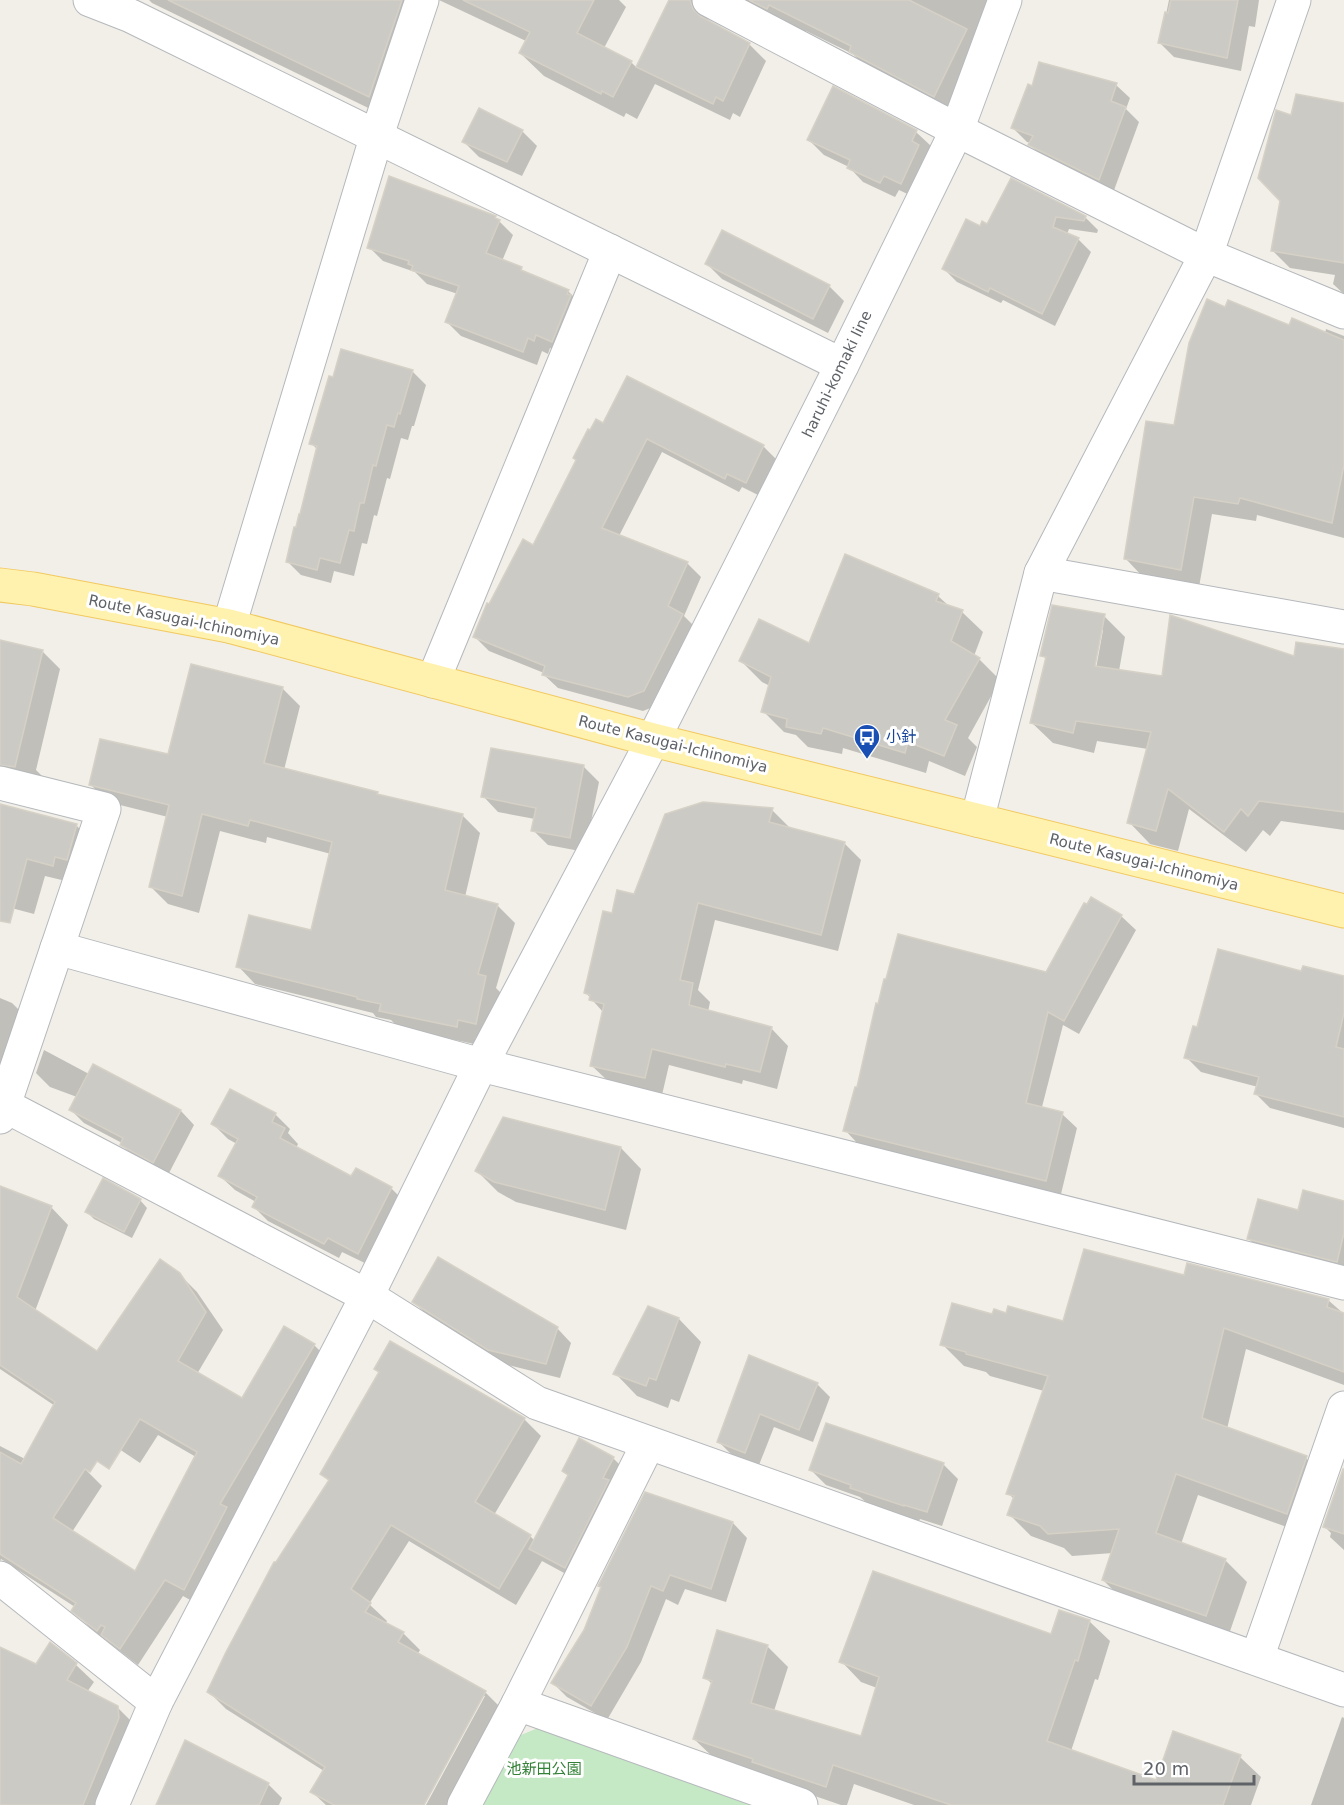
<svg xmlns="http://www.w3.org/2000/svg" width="1344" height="1805" font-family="'DejaVu Sans','Noto Sans JP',sans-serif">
<rect width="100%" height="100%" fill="#f1efe8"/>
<!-- green -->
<path fill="#c5e8c5" d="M538 1728 750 1805H482L521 1735Z"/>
<!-- shadow -->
<g fill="#0003" fill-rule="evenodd">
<path d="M149 0H436L393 120 152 3Z"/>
<path d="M439 0H619L626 7 604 48 631 62 637 68 671 0H719L709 9 708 22 749 44 766 61 740 117 733 113 730 120 655 84 637 119 626 113 624 117 544 76 520 53 526 41Z"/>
<path d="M736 0H999L951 113 868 69 853 54 806 31 805 35Z"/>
<path d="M1169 0H1259L1255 27 1249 26 1241 71 1174 57 1160 43Z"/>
<path d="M1116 85 1130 98 1126 109 1139 122 1113 193 1044 158 1030 145 1031 143 1027 142 1013 128Z"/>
<path d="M833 88 916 132 931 146 916 198 899 190 895 197 863 182 849 167 824 155 809 140Z"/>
<path d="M1344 104V294L1333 284 1335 275 1290 268 1273 251 1292 117Z"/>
<path d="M522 131 537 146 522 176 479 157 464 142Z"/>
<path d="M390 178 495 217 513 235 502 261 521 269 527 275 568 291 582 305 566 355 550 348 548 354 542 351 537 365 461 336 447 322 458 294 427 284 415 272 383 261 369 247Z"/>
<path d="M1012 180 1085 217 1098 230 1097 233 1069 229 1067 234 1078 239 1091 252 1055 326 1003 300 1001 303 957 282 944 269 981 228 987 226Z"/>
<path d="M707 264 829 286 844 301 828 333 722 279Z"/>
<path d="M1226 309 1290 327 1325 334 1326 329 1344 336V538L1257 515 1256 521 1212 514 1199 587 1143 577 1126 559 1175 427Z"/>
<path d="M412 371 426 385 414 426H412L408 440 401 438 390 479 387 478 377 516 374 515 367 544 362 543 354 576 334 571 331 583 301 575 287 561 318 450 311 443Z"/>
<path d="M627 378 764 447 778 461 760 496 742 487 739 492 662 452 619 536 687 563 701 577 684 616 697 629 658 705 643 711 558 688 543 674 544 673 489 651 475 637 534 547 603 425Z"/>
<path d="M938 596 950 607 962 612 983 632 974 656 979 659 1000 680 968 738 977 747 965 776 929 761 926 773 843 748 842 754 808 747 796 735 784 732 763 711 770 686 762 682 741 661 810 645Z"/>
<path d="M1104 616 1125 637 1119 671 1163 678 1344 651V830L1281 821 1270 836 1263 830 1246 852 1189 809 1178 851 1150 844 1129 822 1148 749 1097 741 1094 753 1053 743 1031 722 1047 660 1042 655ZM1100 630H1103L1095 674 1092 673Z"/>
<path d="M0 641 43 652 60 669 36 770 44 778 0 794Z"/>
<path d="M283 689 300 706 284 770 377 793 380 796 462 815 480 833 465 897 497 905 515 923 496 988 503 995 493 1041 476 1037 474 1044 399 1028 391 1020 376 1017 373 1013 255 984 238 966 312 931 331 854 267 837 266 843 220 831 199 913 168 904 150 886 168 817 108 802 90 784 169 756Z"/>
<path d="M584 767 599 782 585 852 548 845 533 830 535 819 498 812 483 796Z"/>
<path d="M0 804 76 825 93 843 70 882 45 876 34 914 0 905Z"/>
<path d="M772 810 789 827V829L844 843 861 860 838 951 715 920 698 990 710 1002 708 1012 771 1028 788 1046 777 1089 743 1080 742 1084 669 1065 662 1095 609 1082 591 1065 603 1012 586 993 613 914 635 895Z"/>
<path d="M1121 916 1136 930 1079 1034 1063 1025 1042 1107 1062 1114 1077 1128 1061 1194 859 1145 845 1130Z"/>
<path d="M1302 973 1344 978V1128L1270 1108 1256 1094 1258 1087 1201 1072 1186 1057 1198 1029Z"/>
<path d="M0 998 12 1003 34 1025 0 1072Z"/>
<path d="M44 1050 89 1074 93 1066 181 1111 194 1125 168 1175 135 1158 121 1144 122 1143 84 1123 70 1109 77 1097 50 1087 36 1073Z"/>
<path d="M275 1114 290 1129 288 1133 298 1144 296 1148 352 1178 391 1188 405 1202 373 1267 342 1252 339 1258 268 1221 254 1207 256 1202 235 1190 220 1176 237 1144 228 1139 213 1124Z"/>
<path d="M621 1148 641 1169 626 1230 516 1202 498 1192 477 1171Z"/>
<path d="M0 1194 51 1207 68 1225 35 1311 98 1354 179 1274 197 1292 223 1330 197 1374 242 1400 314 1345 331 1362 201 1606 183 1596 138 1665 90 1628 73 1610 75 1607 1 1559 0 1561V1446L25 1459 32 1446 85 1469 102 1486 72 1532 135 1573 196 1457 158 1435 140 1463 0 1369Z"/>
<path d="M140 1200 147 1208 132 1238 94 1219 87 1212Z"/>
<path d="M1344 1203V1279L1270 1261 1249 1239 1299 1211Z"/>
<path d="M1186 1277 1328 1300 1344 1314V1385L1246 1349 1227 1429 1306 1458 1328 1480 1309 1535 1198 1495 1181 1544 1225 1560 1247 1582 1228 1637 1125 1602 1103 1580 1113 1553 1072 1556 1064 1548 1031 1536 1009 1514 1014 1499 1008 1493 1044 1391 990 1376 986 1372 964 1366 942 1344 993 1316 1007 1315 1064 1323Z"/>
<path d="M414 1302 557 1328 571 1343 560 1378 504 1364 428 1316Z"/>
<path d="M648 1308 679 1319 701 1342 679 1402 671 1399 668 1408 637 1396 615 1373Z"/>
<path d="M749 1357 817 1384 830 1397 813 1442 774 1427 759 1465 732 1455 719 1442Z"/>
<path d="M524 1419 541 1436 494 1515 530 1536 535 1541 569 1476 580 1440 613 1458 626 1471 577 1580 542 1561 516 1605 409 1541 369 1604 387 1621 385 1624 403 1633 420 1650 417 1655 485 1692 502 1709 450 1805H426L485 1696H482L423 1805H326L312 1792 324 1771 226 1709 209 1692 330 1482 322 1474Z"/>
<path d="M943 1464 958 1479 942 1526 920 1519 919 1521 867 1503 860 1497 826 1485 811 1470Z"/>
<path d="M1344 1471V1550L1330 1537 1331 1533 1324 1526Z"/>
<path d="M646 1494 733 1523 747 1538 726 1602 685 1589 678 1605 666 1599 641 1662 607 1720 567 1697 553 1683 585 1631 602 1588Z"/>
<path d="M1089 1621 1110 1641 1098 1680 1095 1679 1071 1751 1157 1782 1240 1757 1261 1777 1251 1805H914L854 1784 847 1805H841L774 1782 715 1759 694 1739 713 1685 705 1677 767 1646 788 1667 774 1711 862 1738 877 1688 861 1682 841 1661 1052 1636Z"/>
<path d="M51 1644 76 1665 94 1682 87 1692 117 1707 135 1725 107 1805H0V1649L36 1666Z"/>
<path d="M1342 1717 1344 1718V1805H1311Z"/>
<path d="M186 1742 268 1784 282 1798 279 1805H157Z"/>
</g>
<!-- building -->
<g fill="#cccac5" stroke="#d6d1c6" stroke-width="1.5" fill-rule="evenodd">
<path d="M168 0H402L369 97Z"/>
<path d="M463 0H594L577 33 632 61 613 97 602 91 601 94 519 53 530 32Z"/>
<path d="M669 0H690L693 9 700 16 750 43 723 101 716 97 713 104 636 67Z"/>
<path d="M749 0H909L967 29 934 97 849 52 851 46 769 5 767 9Z"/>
<path d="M1171 0H1238L1227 58 1158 43 1165 12 1168 13Z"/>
<path d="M1039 62 1117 83 1111 101 1126 107 1099 180 1028 145 1033 136 1011 128 1028 84 1032 86Z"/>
<path d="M833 86 917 130 912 141 919 145 901 184 884 176 880 183 847 168 850 160 807 140Z"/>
<path d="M1296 94 1344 103V263L1271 251 1280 201 1258 178 1276 110 1291 115Z"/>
<path d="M479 108 523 130 507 162 462 142Z"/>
<path d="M389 176 496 216 495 218 500 220 486 253 522 267 521 270 569 290 567 294 571 295 552 342 536 335 534 341 528 338 523 352 445 322 459 286 411 270 413 266 408 264 409 261 367 248Z"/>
<path d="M1011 178 1086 216 1084 221 1056 217 1053 227 1079 238 1042 314 990 288 988 292 942 269 966 219 980 226 982 221 987 224Z"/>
<path d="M722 230 830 285 813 319 705 264Z"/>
<path d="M1207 299 1225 307 1228 300 1289 325 1292 318 1344 340V465L1332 523 1240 498 1238 504 1194 497 1181 570 1124 559 1146 421 1174 425 1189 343Z"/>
<path d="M341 349 413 370 400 414 398 413 394 427 387 425 376 466 373 465 364 503H360L354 531 349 530 340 563 320 558 317 570 286 562 294 527H296L299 514H300L317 446 309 444 329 376 333 377Z"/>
<path d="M627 376 764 445 746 483 727 474 725 479 647 439 602 528 688 562 668 606 683 614 644 691 628 697 542 675 545 666 473 637 487 603 489 604 523 539 533 545 576 460 573 458 588 429 590 430 596 419 603 423Z"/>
<path d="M845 554 939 594 936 601 963 610 951 641 980 658 945 720 957 725 944 756 908 742 905 753 823 728 821 734 786 727 787 719 761 712 771 677 739 661 759 619 809 643Z"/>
<path d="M1052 605 1105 614 1095 666 1162 676 1170 615 1294 656 1296 642 1344 649V812L1259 801 1248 816 1241 809 1224 832 1168 789 1156 831 1127 823 1151 732 1076 721 1073 733 1030 723 1046 657 1040 656Z"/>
<path d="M0 640 43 650 15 767 0 765Z"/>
<path d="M191 664 283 687 264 763 378 792 377 794 463 814 445 890 498 904 478 974 486 976 476 1024 458 1020 457 1027 379 1011 381 1004 357 999V997L236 967 249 915 311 930 332 842 250 820 248 826 202 814 182 896 149 887 169 805 89 785 100 739 168 754Z"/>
<path d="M491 748 584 765 570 838 531 831 536 808 481 797Z"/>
<path d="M703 802 773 808 769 822 845 842 821 935 698 903 680 980 693 983 689 1005 772 1027 760 1072 726 1064 725 1067 652 1049 645 1078 590 1066 604 1004 589 1000 590 995 584 993 603 911 612 913 617 890 634 894 665 814Z"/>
<path d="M0 804 77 824 67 860 55 857 53 866 27 859 10 923 0 921Z"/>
<path d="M1091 897 1122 915 1064 1021 1048 1012 1026 1103 1063 1112 1046 1181 843 1131 855 1087H857L876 1003 878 1004 884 979H886L898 934 1046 972 1084 903 1087 904Z"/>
<path d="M1218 949 1301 971 1303 966 1344 976V1013L1336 1047 1344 1049V1117L1254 1094 1259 1077 1184 1058 1193 1026 1197 1027Z"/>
<path d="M93 1064 181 1110 153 1163 120 1145 123 1138 69 1110Z"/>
<path d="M230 1089 276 1113 272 1122 285 1128 280 1138 351 1176 356 1168 392 1187 358 1254 328 1238 324 1244 252 1207 257 1197 218 1176 238 1139 211 1124Z"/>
<path d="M503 1117 621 1147 605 1210 494 1182 475 1171Z"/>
<path d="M103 1178 141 1199 124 1232 85 1212Z"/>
<path d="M0 1186 52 1206 17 1297 97 1351 160 1259 180 1273 206 1312 178 1361 242 1398 284 1326 315 1344 220 1504 227 1507 184 1590 165 1580 120 1649 101 1635 105 1627 101 1625 97 1631 71 1611 76 1603 0 1554V1452L21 1464 55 1402 0 1365ZM140 1419 197 1452 135 1571 53 1518 85 1469 90 1472 97 1461 109 1469Z"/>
<path d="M1303 1190 1344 1201V1233L1337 1262 1247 1239 1258 1199 1298 1210Z"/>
<path d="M1084 1249 1184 1275 1187 1263 1231 1274 1329 1299 1327 1307 1344 1313V1372L1224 1328 1202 1418 1307 1456 1287 1514 1176 1474 1156 1533 1226 1559 1206 1616 1102 1580 1119 1529 1048 1534 1040 1526 1007 1515 1014 1496 1006 1494 1048 1376 966 1354V1352L940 1345 952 1303 992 1314 994 1309 1006 1313 1008 1306 1063 1321Z"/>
<path d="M438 1257 558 1327 546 1364 488 1350 412 1302Z"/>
<path d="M648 1306 679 1318 656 1380 649 1378 646 1386 613 1374Z"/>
<path d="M390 1341 525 1418 475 1502 531 1535 499 1589 391 1525 351 1589 371 1603 365 1612 404 1632 398 1642 486 1691 424 1805H334L310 1792 325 1767 207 1692 226 1652 274 1562H276L329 1480 320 1474 379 1372 374 1369Z"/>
<path d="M749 1355 818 1383 799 1430 760 1414 745 1453 717 1442Z"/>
<path d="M826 1423 944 1463 927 1512 904 1505V1506L850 1488 851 1485 809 1470Z"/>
<path d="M579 1438 614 1457 603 1478 609 1480 565 1568 529 1549 568 1475 562 1471Z"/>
<path d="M1343 1469H1344V1534L1323 1527Z"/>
<path d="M645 1492 733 1522 711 1589 670 1575 663 1591 651 1586 627 1647 591 1706 551 1683 584 1630 601 1587 598 1586Z"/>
<path d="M873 1571 1051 1634 1059 1610 1090 1620 1078 1661 1075 1660 1047 1741 1156 1780 1173 1731 1241 1755 1223 1805H951L833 1765 826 1787 752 1762 753 1759 693 1739 712 1681 703 1678 717 1630 768 1645 751 1703 861 1736 879 1677 839 1662Z"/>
<path d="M50 1642 77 1663 67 1680 118 1706 119 1718 83 1805H0V1647L36 1664Z"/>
<path d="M185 1740 269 1783 259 1805H156Z"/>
</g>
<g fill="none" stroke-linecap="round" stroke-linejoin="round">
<!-- street casing -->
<g stroke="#b5b8bc" stroke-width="35">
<g id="street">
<path d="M90 0 131 16 842 365"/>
<path d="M709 0 957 130 1206 255 1344 312"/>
<path d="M1294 0 1206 255 1041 573 1344 627"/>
<path d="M229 626 377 135 422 0"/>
<path d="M433 681 610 251"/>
<path d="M0 783 104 809 0 1117"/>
<path d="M977 820 1041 573"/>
<path d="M57 948 481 1065 1344 1283"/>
<path d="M0 1103 367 1296 537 1403 1344 1690"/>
<path d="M0 1578 156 1702"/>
<path d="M1257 1658 1344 1408"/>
<path d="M518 1704 801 1805"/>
<path d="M464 1805 518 1704 648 1444"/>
</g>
</g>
<!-- secondary casing -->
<g stroke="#b6babf" stroke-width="35">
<path id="secondary" d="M112 1805 156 1702 367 1296 481 1065 653 740 842 365 957 130 1005 0"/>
</g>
<!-- primary casing -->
<g stroke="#f2c960" stroke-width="35">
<path id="primary" d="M0 585 33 589 229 626 653 740 1344 911"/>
</g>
<!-- street -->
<use href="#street" stroke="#fff" stroke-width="33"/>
<!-- secondary -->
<use href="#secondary" stroke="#fff" stroke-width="33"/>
<!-- primary -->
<use href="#primary" stroke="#fff2af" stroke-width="33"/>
</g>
<!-- icons -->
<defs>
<g id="bus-pin" transform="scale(1.35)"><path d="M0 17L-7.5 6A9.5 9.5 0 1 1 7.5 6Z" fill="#1a4fb4" stroke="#fff"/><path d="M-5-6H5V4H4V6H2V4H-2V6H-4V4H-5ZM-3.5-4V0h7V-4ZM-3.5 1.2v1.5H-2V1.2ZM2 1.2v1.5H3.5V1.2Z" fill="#fff"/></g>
</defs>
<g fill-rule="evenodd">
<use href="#bus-pin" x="867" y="737"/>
</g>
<g text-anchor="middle" stroke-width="6" stroke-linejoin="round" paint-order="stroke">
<!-- street labels -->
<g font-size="15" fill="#5f6368" stroke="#fff">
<text transform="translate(837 374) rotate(-64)" y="5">haruhi-komaki line</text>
<text transform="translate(184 620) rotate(12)" y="5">Route Kasugai-Ichinomiya</text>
<text transform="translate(673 744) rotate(14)" y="5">Route Kasugai-Ichinomiya</text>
<text transform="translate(1144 862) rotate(14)" y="5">Route Kasugai-Ichinomiya</text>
</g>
<!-- transit labels -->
<g font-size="15" fill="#164399" stroke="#fff" text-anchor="start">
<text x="886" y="742">小針</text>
</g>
<!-- park labels -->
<g font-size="15" fill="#348238" stroke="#fff">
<text x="544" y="1774">池新田公園</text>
</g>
</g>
<!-- scale -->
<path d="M1134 1775v9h120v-9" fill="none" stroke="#5f6368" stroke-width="3"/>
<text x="1143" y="1775" font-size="18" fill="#5f6368" stroke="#ffffff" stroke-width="4.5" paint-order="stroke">20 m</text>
</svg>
